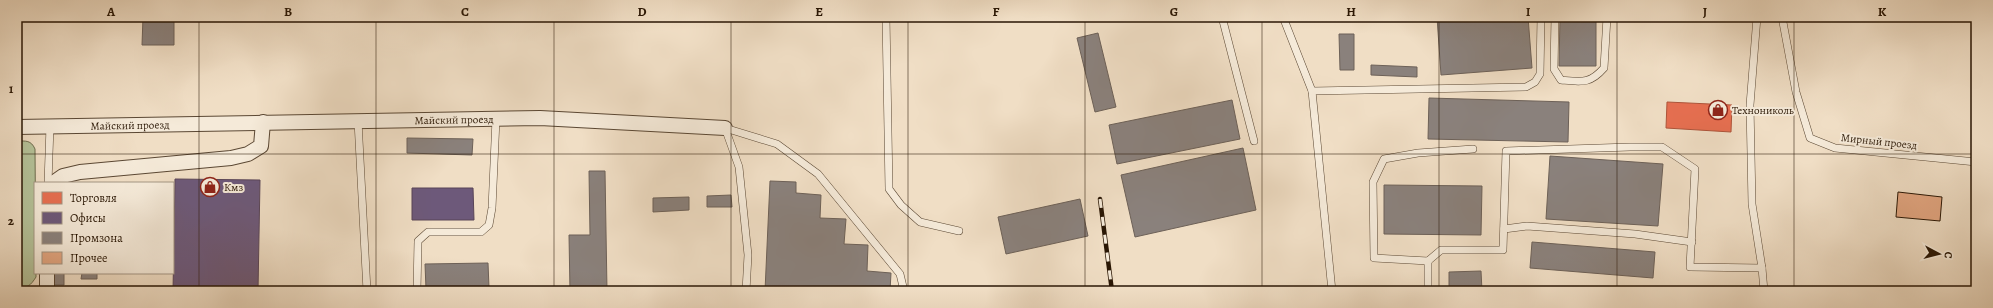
<svg xmlns="http://www.w3.org/2000/svg" width="1993" height="308" font-family="Alegreya,serif">
<rect width="100%" height="100%" fill="#f0dec5"/>
<filter id="stains"><feTurbulence type="fractalNoise" baseFrequency=".005" numOctaves="4"/><feColorMatrix values="0 0 0 0 .2 0 0 0 0 .09 0 0 0 0 .02 0 0 0 .5 -.17"/></filter>
<radialGradient id="worn" r=".72"><stop offset=".6" stop-color="#630" stop-opacity="0"/><stop offset="1" stop-color="#630" stop-opacity=".3"/></radialGradient>
<!-- green -->
<path fill="#b4c299" stroke="#6e6c4e" d="M17 141C26 141 31 140 35 149L36 277C31 285 27 289 17 288Z"/>
<!-- shops -->
<path fill="#e76f51" stroke="#ae543a" d="M1667 102 1732 105 1731 132 1666 128Z"/>
<!-- offices -->
<g fill="#6d597a" stroke="#594557">
<path d="M175 179 260 180 258 291H173Z"/>
<path d="M412 188H473L474 220H412Z"/>
</g>
<!-- industry -->
<g fill="#8a817c" stroke="#6d6158">
<path d="M143 17H174V45H142Z"/>
<path d="M1437 17H1528L1532 68 1441 75Z"/>
<path d="M1560 17H1596V66H1559Z"/>
<path d="M1098 33 1116 107 1095 112 1077 38Z"/>
<path d="M1339 34H1354V70H1340Z"/>
<path d="M1371 65 1417 67V77L1371 75Z"/>
<path d="M17 80H20L21 106H17Z"/>
<path d="M1429 98 1569 102 1568 142 1428 139Z"/>
<path d="M1232 100 1240 139 1117 164 1109 125Z"/>
<path d="M407 138 473 139 472 155 407 153Z"/>
<path d="M1243 148 1256 210 1135 237 1121 175Z"/>
<path d="M1550 156 1663 164 1658 226 1546 219Z"/>
<path d="M589 171H605L607 291H570L569 235H590Z"/>
<path d="M770 181 796 182V193L821 195 820 218 846 219 844 244 868 245 867 271 891 273 890 291H765Z"/>
<path d="M1384 185 1482 186 1481 235 1384 234Z"/>
<path d="M731 195 732 207H707V196Z"/>
<path d="M689 197V210L653 212V198Z"/>
<path d="M1080 199 1088 236 1006 254 998 217Z"/>
<path d="M1532 242 1655 252 1653 278 1530 268Z"/>
<path d="M488 263 489 288 426 289 425 264Z"/>
<path d="M1481 271 1482 291H1449V272Z"/>
<path d="M51 273H64V285H50Z"/>
<path d="M82 273H97V279H81Z"/>
</g>
<!-- building -->
<path fill="#e3a681" stroke="#291604" d="M1898 192 1942 197 1940 221 1896 217Z"/>
<g fill="none" stroke-linecap="round" stroke-linejoin="round">
<!-- lane casing -->
<g stroke="#5b4834" stroke-width="8">
<g id="lane">
<path d="M886 17 889 189 901 205 920 222 959 231"/>
<path d="M1222 17 1254 141"/>
<path d="M1283 17 1312 91 1332 291"/>
<path d="M1555 17 1554 69 1561 80C1582 82 1590 84 1604 68L1607 17"/>
<path d="M1782 17 1796 92 1810 138 1835 148 1976 162"/>
<path d="M1312 91 1526 87 1535 82 1540 74 1541 17"/>
<path d="M358 121 367 291"/>
<path d="M725 128 777 144 818 174 900 274 904 291"/>
<path d="M725 128 739 167 748 255 746 291"/>
<path d="M1473 149 1418 153 1384 159 1373 182 1374 258 1428 261 1441 250H1503L1506 151 1630 147H1662L1695 169 1690 267 1762 268 1752 204 1750 105 1757 17"/>
<path d="M48 183 50 126"/>
<path d="M1504 229 1527 226 1635 234 1692 242"/>
<path d="M1428 261V291"/>
<path d="M1762 268 1764 291"/>
<path d="M417 291 418 241 428 232H481L489 225 492 208 496 119"/>
</g>
</g>
<!-- street casing -->
<g stroke="#5b4834" stroke-width="16">
<g id="street">
<path id="s1" d="M17 127 540 118 725 128"/>
<path d="M53 183 63 176 80 172 231 158 248 154 261 146 263 122"/>
<path d="M47 291V273"/>
</g>
</g>
<!-- lane -->
<use href="#lane" stroke="#f5ead9" stroke-width="7"/>
<!-- street -->
<use href="#street" stroke="#f5ead9" stroke-width="14"/>
<!-- rail casing -->
<g stroke="#291604" stroke-width="4.5">
<path id="rail" d="M1100 199 1112 291"/>
</g>
<!-- rail -->
<use href="#rail" stroke="#f5ead9" stroke-width="3" stroke-dasharray="9" stroke-linecap="butt"/>
</g>
<!-- grid -->
<path fill="none" stroke="#291604" stroke-width="1" stroke-opacity="0.55" d="M199 17V291M376 17V291M554 17V291M731 17V291M908 17V291M1085 17V291M1262 17V291M1439 17V291M1617 17V291M1794 17V291M17 154H1976"/>
<!-- icons -->
<defs>
<g id="shop-ring" transform="scale(1)"><circle r="9.5" fill="#f5ead9" stroke="#8f2418" stroke-width="1.5"/><path d="M-5-2.5h2.3a2.7 3.5 0 0 1 5.4 0H5L5.5 6h-11ZM-1.5-2.5h3a1.5 2.3 0 0 0-3 0Z" fill="#8f2418"/></g>
</defs>
<g fill-rule="evenodd">
<use href="#shop-ring" x="1718" y="110"/>
<use href="#shop-ring" x="210" y="187"/>
</g>
<g text-anchor="middle" stroke-width="4" stroke-linejoin="round" paint-order="stroke">
<!-- poi labels -->
<g font-size="11" fill="#291604" stroke="#f5ead9" text-anchor="start">
<text x="1732" y="114">Технониколь</text>
<text x="224" y="191">Кмз</text>
</g>
<!-- street labels -->
<g font-size="11" fill="#291604" stroke="#f5ead9">
<text dy="4" stroke="none"><textPath href="#s1" startOffset="437">Майский проезд</textPath></text>
<text dy="4" stroke="none"><textPath href="#s1" startOffset="113">Майский проезд</textPath></text>
<text transform="translate(1879 141) rotate(6)" y="4">Мирный проезд</text>
</g>
</g>
<!-- margin -->
<rect width="1993" height="308" fill="none" stroke="#f0dec5" stroke-width="44"/>
<!-- legend -->
<rect x="34" y="182" width="140" height="92" fill="#f5ead9" stroke="#a39584"/>
<rect x="42" y="192" width="20" height="12" fill="#e76f51" stroke="#a39584"/>
<text x="70" y="202" font-size="12" fill="#291604">Торговля</text>
<rect x="42" y="212" width="20" height="12" fill="#6d597a" stroke="#a39584"/>
<text x="70" y="222" font-size="12" fill="#291604">Офисы</text>
<rect x="42" y="232" width="20" height="12" fill="#8a817c" stroke="#a39584"/>
<text x="70" y="242" font-size="12" fill="#291604">Промзона</text>
<rect x="42" y="252" width="20" height="12" fill="#e3a681" stroke="#a39584"/>
<text x="70" y="262" font-size="12" fill="#291604">Прочее</text>
<!-- north arrow -->
<g transform="translate(1939 254) rotate(97)" stroke="#f5ead9" stroke-width="3" paint-order="stroke">
<path d="M0-3L7 15L0 10L-7 15Z" fill="#291604"/>
<text y="-6" font-size="11" font-weight="bold" text-anchor="middle" fill="#291604">С</text>
</g>
<rect x="22" y="22" width="1949" height="264" fill="none" stroke="#291604" stroke-width="1.5"/>
<g font-size="13" text-anchor="middle" font-weight="bold" fill="#291604">
<text x="111" y="16">A</text>
<text x="288" y="16">B</text>
<text x="465" y="16">C</text>
<text x="642" y="16">D</text>
<text x="819" y="16">E</text>
<text x="996" y="16">F</text>
<text x="1174" y="16">G</text>
<text x="1351" y="16">H</text>
<text x="1528" y="16">I</text>
<text x="1705" y="16">J</text>
<text x="1882" y="16">K</text>
<text x="11" y="93">1</text>
<text x="11" y="225">2</text>
</g>
<rect width="100%" height="100%" filter="url(#stains)"/>
<rect width="100%" height="100%" fill="url(#worn)"/>
</svg>
